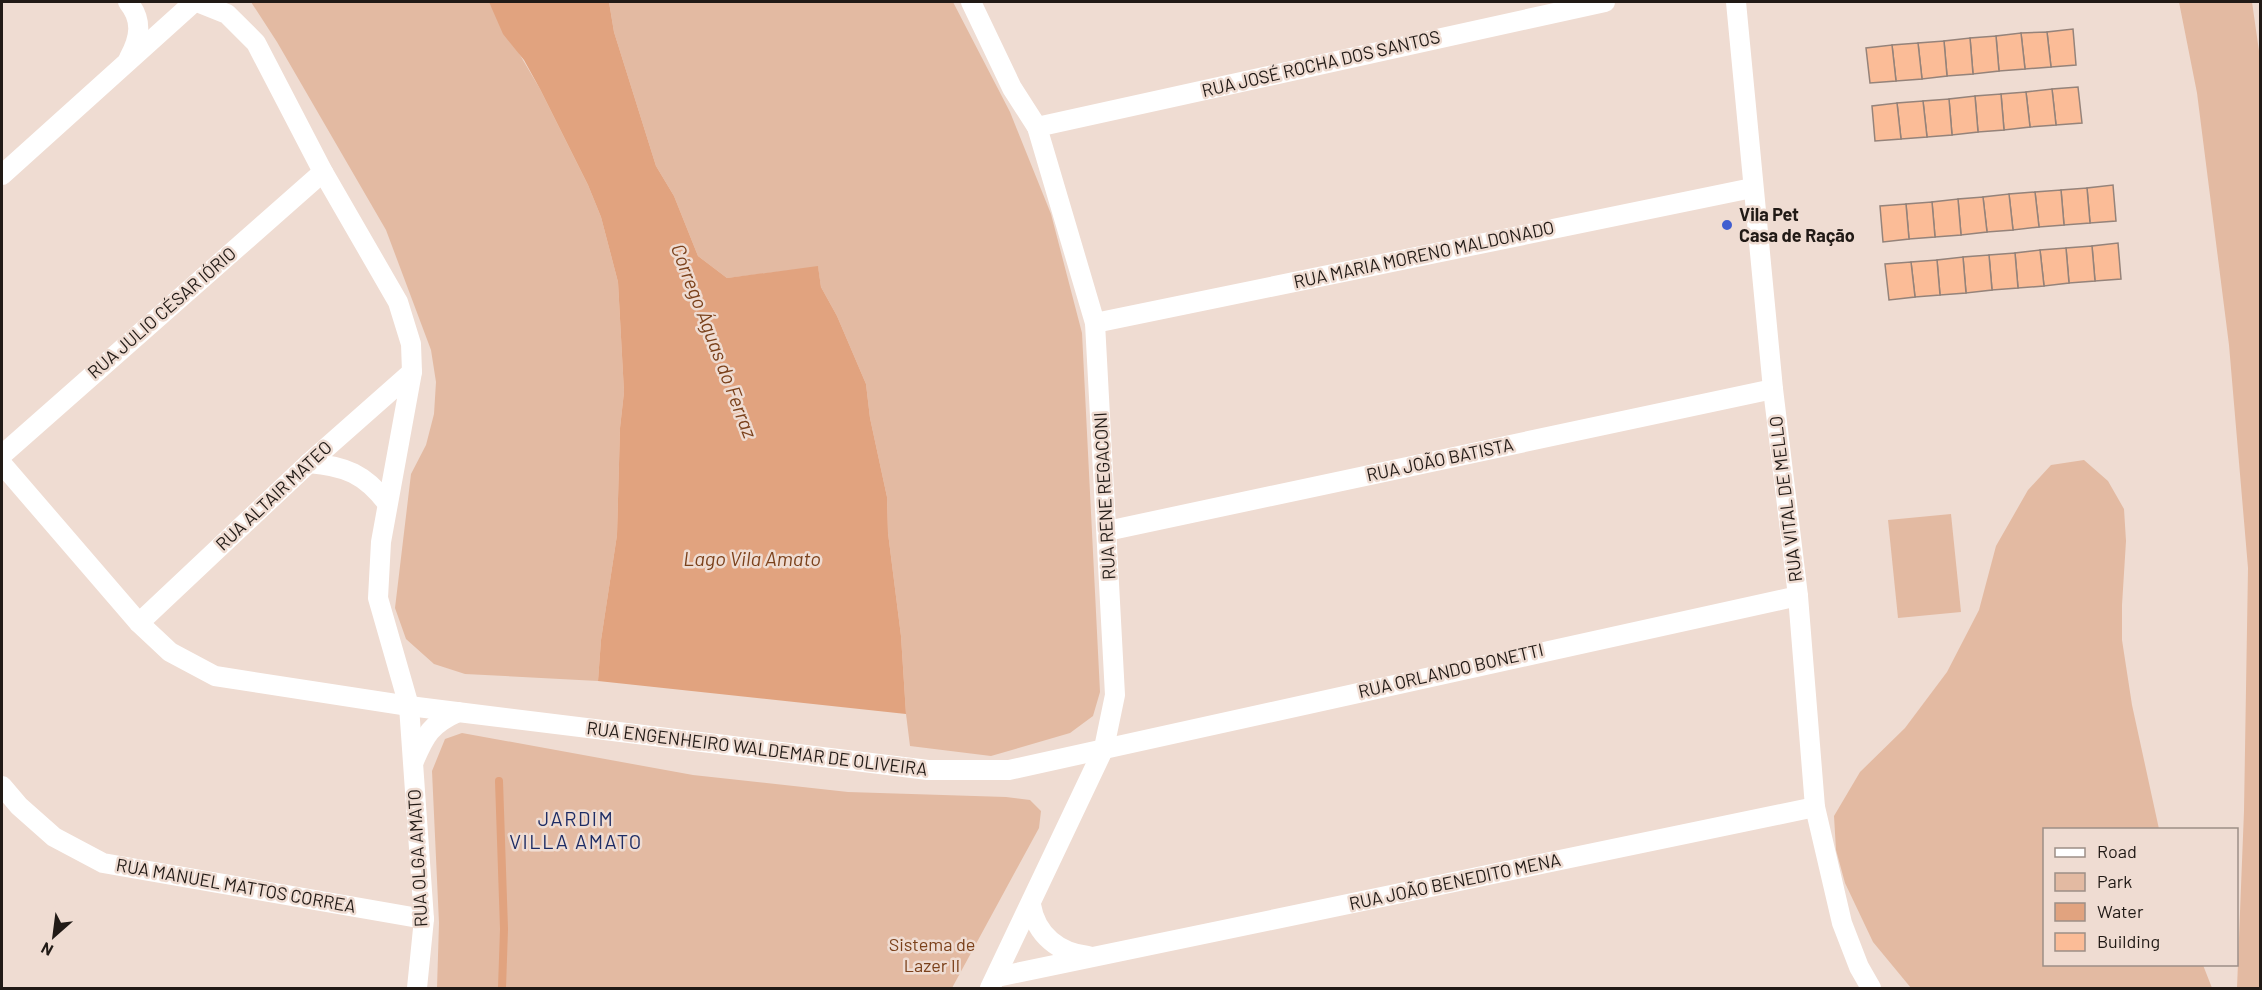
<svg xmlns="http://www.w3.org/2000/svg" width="2262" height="990" font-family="Barlow,sans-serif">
<rect width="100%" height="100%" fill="#efdcd2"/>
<!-- green -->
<g fill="#e3baa2">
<path d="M251 2H489L540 89 588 185 601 217 618 282 624 392 620 428 617 535 601 640 598 681 465 674 434 664 406 639 395 608 411 474 426 445 434 414 436 382 431 350 386 230 277 42Z"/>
<path d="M609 2H953L1010 112 1051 214 1082 333 1100 692 1093 716 1070 733 991 756 910 746 906 714 901 636 888 533 887 497 870 418 866 384 837 316 821 287 818 267 727 278 698 256 674 196 656 166 614 32Z"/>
<path d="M2179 2H2252L2260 58V988H2237L2244 811 2248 568 2229 345 2197 93Z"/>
<path d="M2084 460 2108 481 2124 509 2126 541 2122 605V640L2132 705 2159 829 2044 830V964L2203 965 2212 988H1911L1873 942 1845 883 1836 850 1834 816 1860 772 1905 728 1947 672 1979 610 1996 546 2028 490 2051 465Z"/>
<path d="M1951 514 1961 612 1898 618 1888 520Z"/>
<path d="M462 733 693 775 848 792 1006 797 1030 800 1041 811 1039 828 952 988H437L439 923 432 771 445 739Z"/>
</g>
<!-- water -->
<path fill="#e1a37f" d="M489 2H609L614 32 656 166 674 196 698 256 727 278 818 266 821 287 837 316 866 384 870 418 887 497 888 533 901 636 906 714 598 681 601 640 617 535 620 428 624 392 618 282 601 217 588 185 540 89 524 60 503 34Z"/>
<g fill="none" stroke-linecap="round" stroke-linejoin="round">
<!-- stream -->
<path stroke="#e1a37f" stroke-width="8" d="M499 781 504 929 502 988"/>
</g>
<!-- building -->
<g fill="#fbbc97" stroke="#95837a" stroke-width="1.5">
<path d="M2073 29 2076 65 2051 67 2047 32Z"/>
<path d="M2047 32 2051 67 2025 69 2021 33Z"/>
<path d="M2021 33 2025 69 1999 71 1996 36Z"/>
<path d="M1996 36 1999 71 1973 74 1970 38Z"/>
<path d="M1970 38 1973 74 1947 76 1944 41Z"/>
<path d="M1944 41 1947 76 1922 79 1918 43Z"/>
<path d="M1918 43 1922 79 1896 81 1892 45Z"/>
<path d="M1892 45 1896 81 1870 83 1866 48Z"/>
<path d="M2078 87 2082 123 2056 125 2052 89Z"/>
<path d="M2052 89 2056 125 2030 127 2026 92Z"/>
<path d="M2026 92 2030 127 2004 130 2001 94Z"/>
<path d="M2001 94 2004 130 1978 132 1975 96Z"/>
<path d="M1975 96 1978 132 1952 135 1949 99Z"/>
<path d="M1949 99 1952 135 1927 137 1923 101Z"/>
<path d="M1923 101 1927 137 1901 139 1897 103Z"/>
<path d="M1897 103 1901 139 1875 141 1872 106Z"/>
<path d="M2113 185 2116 221 2090 223 2087 188Z"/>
<path d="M2087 188 2090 223 2064 225 2061 190Z"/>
<path d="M2061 190 2064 225 2039 227 2035 192Z"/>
<path d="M2035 192 2039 227 2013 230 2009 194Z"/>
<path d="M2009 194 2013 230 1987 232 1983 197Z"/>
<path d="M1983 197 1987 232 1961 235 1958 199Z"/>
<path d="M1958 199 1961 235 1935 237 1932 202Z"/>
<path d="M1932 202 1935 237 1909 239 1906 204Z"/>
<path d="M1906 204 1909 239 1883 242 1880 206Z"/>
<path d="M2118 243 2121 279 2095 281 2092 246Z"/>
<path d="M2092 246 2095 281 2069 283 2066 248Z"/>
<path d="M2066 248 2069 283 2044 286 2040 250Z"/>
<path d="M2040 250 2044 286 2018 288 2015 253Z"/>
<path d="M2015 253 2018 288 1992 290 1989 255Z"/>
<path d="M1989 255 1992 290 1966 293 1963 257Z"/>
<path d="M1963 257 1966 293 1940 295 1937 260Z"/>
<path d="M1937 260 1940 295 1915 297 1911 262Z"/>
<path d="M1911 262 1915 297 1889 300 1885 264Z"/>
</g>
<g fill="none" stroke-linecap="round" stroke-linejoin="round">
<!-- street -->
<g stroke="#fff" stroke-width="20">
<path d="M128 2C143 20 140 38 129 58"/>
<path d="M197 2 227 14 256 43 323 172 398 302 411 344 412 372 381 542 378 598 409 706 424 919 417 988"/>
<path d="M971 2 1012 88 1037 127 1095 323 1115 695 1104 748 990 988"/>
<path d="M1736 2 1773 389 1798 596 1815 807 1842 923 1859 967 1871 988"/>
<path d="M1037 127 1605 2"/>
<path d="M2 175 194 2"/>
<path d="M1095 323 1752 188"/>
<path d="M2 455 323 172"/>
<path d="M309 463C345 466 365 474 387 503"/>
<path d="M2 464 139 623 170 652 215 676 409 706 928 770H1009L1798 596"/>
<path d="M1107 531 1773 389"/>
<path d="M139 623 309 463 412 372"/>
<path d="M414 761C425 735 431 724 458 712"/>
<path d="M2 786 19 806 54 837 103 863 424 919"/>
<path d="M1031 905C1036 935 1059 953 1088 956"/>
<path d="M997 977 1815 807"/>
</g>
</g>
<!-- markers -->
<circle fill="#405ed0" stroke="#efdcd2" stroke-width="2" cx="1727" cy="225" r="6"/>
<g text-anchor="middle" stroke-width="5" stroke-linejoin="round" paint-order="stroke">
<!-- street labels -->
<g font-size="18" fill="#211a16" stroke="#efdcd2">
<text transform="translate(1321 64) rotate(-13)" y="6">RUA JOSÉ ROCHA DOS SANTOS</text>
<text transform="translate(1424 255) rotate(-12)" y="6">RUA MARIA MORENO MALDONADO</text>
<text transform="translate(162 313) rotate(-41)" y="6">RUA JULIO CÉSAR IÓRIO</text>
<text transform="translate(1440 460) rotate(-12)" y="6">RUA JOÃO BATISTA</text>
<text transform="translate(274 496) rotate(-43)" y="6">RUA ALTAIR MATEO</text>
<text transform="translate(1105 496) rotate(-93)" y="6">RUA RENE REGACONI</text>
<text transform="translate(1786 499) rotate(-97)" y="6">RUA VITAL DE MELLO</text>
<text transform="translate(1451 671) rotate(-13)" y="6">RUA ORLANDO BONETTI</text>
<text transform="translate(757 749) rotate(7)" y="6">RUA ENGENHEIRO WALDEMAR DE OLIVEIRA</text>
<text transform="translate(418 858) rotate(-93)" y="6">RUA OLGA AMATO</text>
<text transform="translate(1455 882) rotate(-12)" y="6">RUA JOÃO BENEDITO MENA</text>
<text transform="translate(236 886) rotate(10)" y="6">RUA MANUEL MATTOS CORREA</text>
</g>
<!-- poi labels -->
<g font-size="18" font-weight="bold" fill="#211a16" stroke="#efdcd2" text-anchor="start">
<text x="1739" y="221">Vila Pet<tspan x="1739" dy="21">Casa de Ração</tspan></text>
</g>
<!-- park labels -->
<g font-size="18" fill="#7b411b" stroke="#efdcd2">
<text x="932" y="951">Sistema de<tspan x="932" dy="21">Lazer II</tspan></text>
</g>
<!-- water labels -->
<g font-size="20" font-style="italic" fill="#7b411b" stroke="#efdcd2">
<text transform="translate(714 341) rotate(69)" y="7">Córrego Águas do Ferraz</text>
<text x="752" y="566">Lago Vila Amato</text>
</g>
<!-- neighbourhood labels -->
<g font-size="20" letter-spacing="1.5" fill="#1e2d65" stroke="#efdcd2">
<text x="576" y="826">JARDIM<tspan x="576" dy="23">VILLA AMATO</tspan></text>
</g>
</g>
<!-- border -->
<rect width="2262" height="990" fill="none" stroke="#211a16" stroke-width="6"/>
<!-- legend -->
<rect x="2043" y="828" width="195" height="138" fill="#efdcd2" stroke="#9d8e87" stroke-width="1.5"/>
<rect x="2055" y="848" width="30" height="9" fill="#ffffff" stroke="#9d8e87" stroke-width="1.5"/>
<text x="2097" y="858" font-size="18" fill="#211a16">Road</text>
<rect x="2055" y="873" width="30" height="18" fill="#e3baa2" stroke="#9d8e87" stroke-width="1.5"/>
<text x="2097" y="888" font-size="18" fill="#211a16">Park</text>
<rect x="2055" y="903" width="30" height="18" fill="#e1a37f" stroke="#9d8e87" stroke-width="1.5"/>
<text x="2097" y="918" font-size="18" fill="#211a16">Water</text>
<rect x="2055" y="933" width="30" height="18" fill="#fbbc97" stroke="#9d8e87" stroke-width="1.5"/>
<text x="2097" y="948" font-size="18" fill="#211a16">Building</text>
<!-- north arrow -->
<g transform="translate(54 936) rotate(208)" stroke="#efdcd2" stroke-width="4.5" paint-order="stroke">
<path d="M0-4.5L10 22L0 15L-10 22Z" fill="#211a16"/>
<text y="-9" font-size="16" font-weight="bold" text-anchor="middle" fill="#211a16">N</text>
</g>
</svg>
